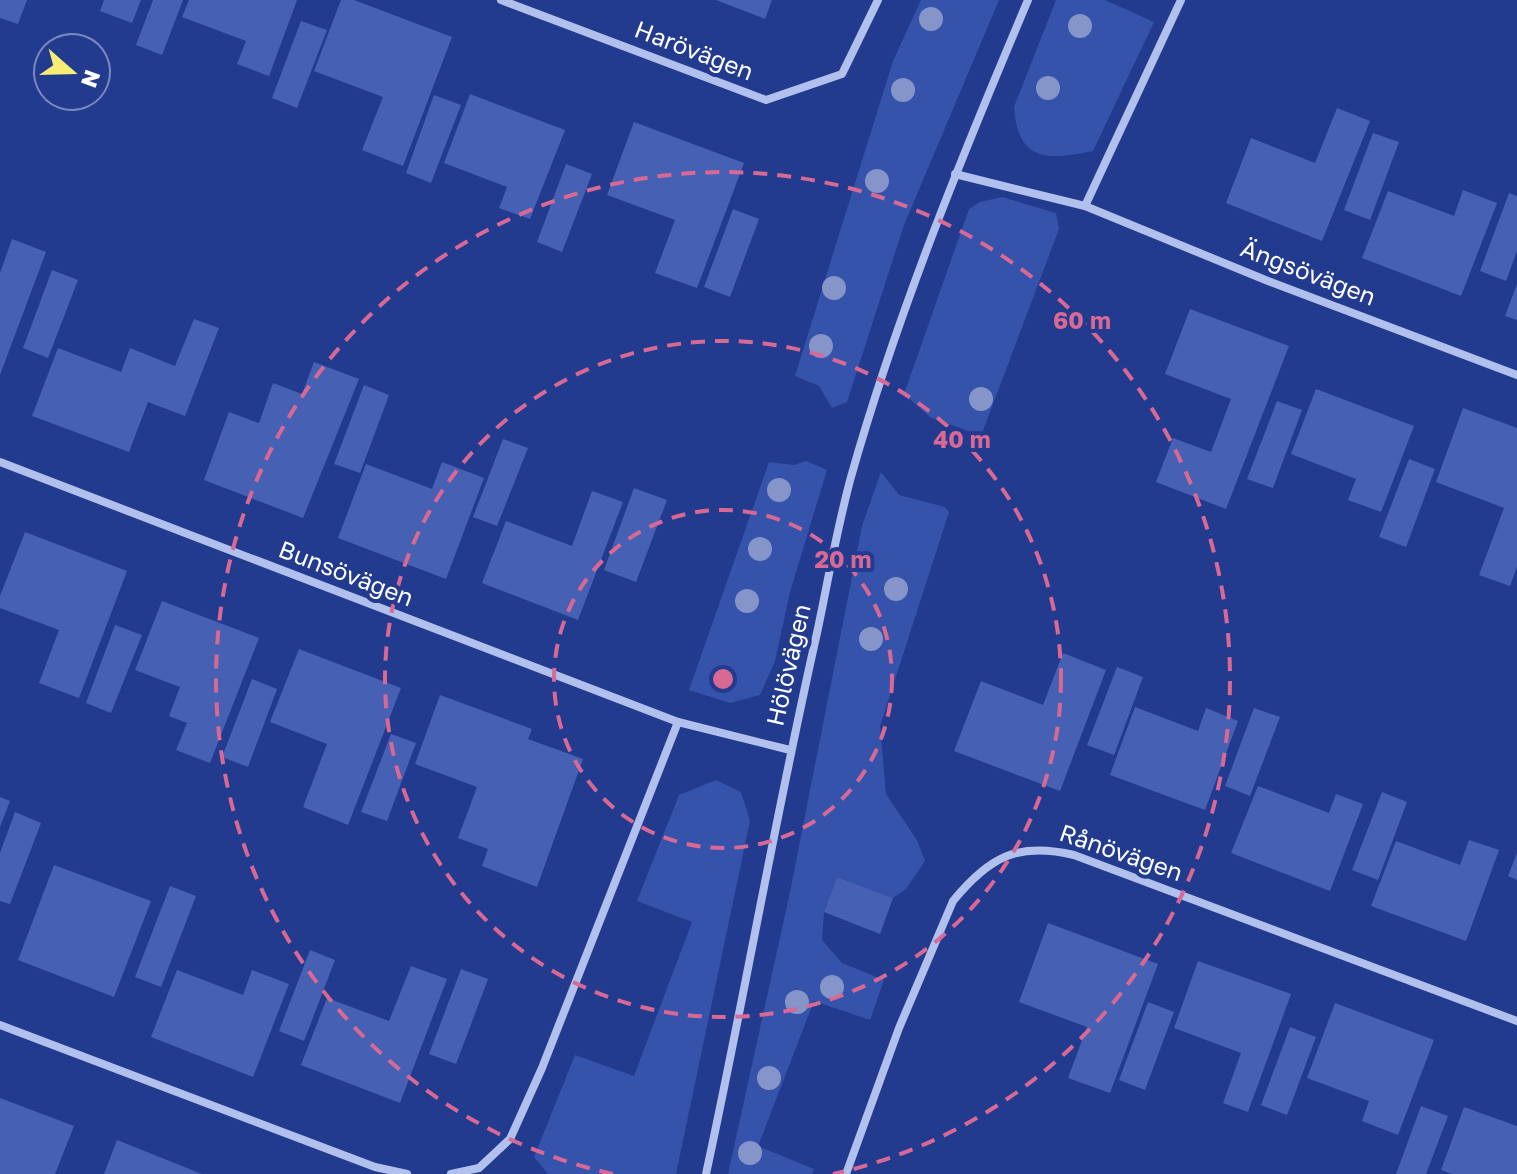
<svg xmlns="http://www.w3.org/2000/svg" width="1517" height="1174" font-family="'Golos Text',sans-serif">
<rect width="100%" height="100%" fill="#223b8e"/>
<!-- green -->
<g fill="#3653ab">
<path d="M921 0H999L904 225 847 402 832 408 819 386 795 376 893 61Z"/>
<path d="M1056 0H1105L1154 22 1093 151C1048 160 1018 163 1014 107Z"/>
<path d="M1002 197 1056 213 1059 229 981 436 930 417 904 394 969 209 980 202Z"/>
<path d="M806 461 827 470 790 592 775 661 760 695 730 703 689 690 769 462 794 465Z"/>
<path d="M881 472 899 495 945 507 949 512 880 726 886 794 917 840 925 861 906 889 893 898 837 877 824 912 822 940 842 963 884 980 870 1020 814 1001 758 1146 814 1169 812 1174H728L790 892 862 526Z"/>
<path d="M716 780 741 792 750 821 676 1174H548L534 1157 575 1055 634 1076 692 922 637 901 679 795Z"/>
</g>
<!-- building -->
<g fill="#4661b3">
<path d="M0 0H27L18 24 0 18Z"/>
<path d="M104 0H141L132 23 100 11Z"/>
<path d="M153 0H183L162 55 136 45Z"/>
<path d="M189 0H297L269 76 237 64 246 41 182 17Z"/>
<path d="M341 0H354L452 37 403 166 362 150 383 97 314 71Z"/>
<path d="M716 0H772L765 19Z"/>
<path d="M301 21 327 30 297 108 272 98Z"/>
<path d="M470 94 565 130 530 219 499 208 507 187 444 163Z"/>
<path d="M434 95 461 105 431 183 406 173Z"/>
<path d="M1337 108 1370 121 1322 241 1226 203 1251 138 1315 163Z"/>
<path d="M634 122 744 163 697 288 655 273 675 220 607 195Z"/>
<path d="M1373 133 1399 142 1370 220 1344 210Z"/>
<path d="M566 164 592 174 562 252 537 242Z"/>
<path d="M1463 190 1497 203 1461 296 1362 258 1388 191 1454 216Z"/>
<path d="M1509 193 1517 196V251L1506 281 1480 271Z"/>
<path d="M733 209 759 219 730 297 704 287Z"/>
<path d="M12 239 46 252 0 375V273Z"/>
<path d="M52 270 78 280 48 358 23 348Z"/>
<path d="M1517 284V320L1505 316Z"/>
<path d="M1190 309 1289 346 1226 509 1156 482 1173 438 1211 452 1231 399 1165 374Z"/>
<path d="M194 319 219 328 185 416 148 402 129 452 32 416 58 348 121 372 130 348 175 366Z"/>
<path d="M314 362 359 379 303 518 204 480 229 412 259 423 273 383 302 394Z"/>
<path d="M364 385 389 395 360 473 334 464Z"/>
<path d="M1316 389 1414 426 1381 512 1348 500 1356 479 1291 454Z"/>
<path d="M1277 401 1302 410 1273 488 1247 479Z"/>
<path d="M1463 408 1517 428V567L1510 586 1479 575 1504 508 1436 482Z"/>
<path d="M503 439 528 448 497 526 473 517Z"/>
<path d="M1409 459 1435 469 1406 547 1379 537Z"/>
<path d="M442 462 484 478 446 579 338 538 366 464 432 489Z"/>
<path d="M634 488 667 500 636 582 604 570Z"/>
<path d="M592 491 623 502 578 620 482 583 506 521 572 546Z"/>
<path d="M25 532 127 571 79 698 39 683 59 630 0 608V596Z"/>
<path d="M162 601 259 638 210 763 176 750 187 723 169 716 180 687 135 670Z"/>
<path d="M115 625 142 635 111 713 86 703Z"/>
<path d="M299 649 401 688 348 825 303 807 327 744 270 722Z"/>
<path d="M1063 653 1106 670 1060 791 954 751 981 681 1043 705Z"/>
<path d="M1117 667 1143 677 1114 755 1087 745Z"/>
<path d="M252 679 277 689 248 767 222 757Z"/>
<path d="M440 695 532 729 528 739 583 759 537 887 482 866 488 849 458 838 477 787 415 764Z"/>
<path d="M1135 707 1198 731 1206 708 1238 721 1205 810 1110 775Z"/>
<path d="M1254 708 1280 717 1250 796 1225 786Z"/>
<path d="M391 734 416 743 387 821 361 812Z"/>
<path d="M1258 786 1329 813 1336 794 1363 804 1330 891 1231 853Z"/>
<path d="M1382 792 1407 802 1378 880 1352 870Z"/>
<path d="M0 797 10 801 0 827Z"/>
<path d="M15 812 41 823 10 904 0 901V853Z"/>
<path d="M1469 840 1499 850 1466 941 1371 906 1396 841 1460 865Z"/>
<path d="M1517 853V880L1508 876Z"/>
<path d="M54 865 151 901 114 997 18 960Z"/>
<path d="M837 877 893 898 880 934 824 912Z"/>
<path d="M170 886 196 896 161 987 135 977Z"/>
<path d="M1048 923 1158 964 1110 1093 1068 1078 1087 1027 1019 1002Z"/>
<path d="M310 950 335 960 304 1041 279 1031Z"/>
<path d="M1198 961 1291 994 1248 1112 1223 1103 1241 1053 1174 1028Z"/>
<path d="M411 966 447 979 400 1103 301 1065 327 998 389 1021Z"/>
<path d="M461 969 488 979 456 1064 429 1054Z"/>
<path d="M177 970 243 995 252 970 289 984 253 1077 151 1037Z"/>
<path d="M1148 1002 1174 1012 1145 1090 1119 1080Z"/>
<path d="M1335 1003 1434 1040 1398 1135 1362 1121 1369 1101 1307 1078Z"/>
<path d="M1290 1027 1316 1037 1287 1115 1261 1105Z"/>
<path d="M0 1098 74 1126 55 1174H0Z"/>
<path d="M1421 1106 1448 1116 1426 1174H1396Z"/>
<path d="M1464 1107 1517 1126V1174H1452L1441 1170Z"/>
<path d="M117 1140 202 1174H104Z"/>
</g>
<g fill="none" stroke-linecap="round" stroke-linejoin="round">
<!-- street -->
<g stroke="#b1c0ec" stroke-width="8">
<path d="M501 0 766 100 842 74 878 0"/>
<path d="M955 174 1085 206 1181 0"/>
<path d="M1085 206 1268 281 1517 375"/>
<path d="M0 462 678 722 790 750"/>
<path d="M0 1025 375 1167 407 1174"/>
<path d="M451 1174 479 1168 510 1139 542 1068 678 722"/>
<path d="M706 1174C745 994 776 813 817 633 828 581 837 528 851 477 897 314 962 156 1028 0"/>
<path d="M846 1174 899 1028 953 901C990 856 1018 842 1074 855L1517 1021"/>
</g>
</g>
<!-- trees -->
<g fill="#8595c9">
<circle cx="931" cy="19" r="12"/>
<circle cx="1080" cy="26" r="12"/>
<circle cx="1048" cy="88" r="12"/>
<circle cx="903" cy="90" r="12"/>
<circle cx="877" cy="181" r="12"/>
<circle cx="834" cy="288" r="12"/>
<circle cx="821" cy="346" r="12"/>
<circle cx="981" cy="399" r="12"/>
<circle cx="779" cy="490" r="12"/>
<circle cx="760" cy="549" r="12"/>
<circle cx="896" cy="589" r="12"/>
<circle cx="747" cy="601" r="12"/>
<circle cx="871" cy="639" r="12"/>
<circle cx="832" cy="987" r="12"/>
<circle cx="797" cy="1002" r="12"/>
<circle cx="769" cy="1078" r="12"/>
<circle cx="750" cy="1153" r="12"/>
</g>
<!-- distance rings -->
<g fill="none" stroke="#d76994" stroke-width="4" stroke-dasharray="14 10">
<circle cx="723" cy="679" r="169"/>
<circle cx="723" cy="679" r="338"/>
<path d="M613 1174A507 507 0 1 1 833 1174"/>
</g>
<g text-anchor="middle" stroke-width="8" stroke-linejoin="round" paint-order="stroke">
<!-- street labels -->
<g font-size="24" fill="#fff" stroke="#223b8e">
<text transform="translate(694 51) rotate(21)" y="8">Harövägen</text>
<text transform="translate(1308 273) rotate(21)" y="8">Ängsövägen</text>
<text transform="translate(346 574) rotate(21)" y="8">Bunsövägen</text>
<text transform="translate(789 665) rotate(-77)" y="8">Hölövägen</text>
<text transform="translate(1121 853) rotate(19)" y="8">Rånövägen</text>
</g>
</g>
<circle cx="723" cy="679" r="12" fill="#d76994" stroke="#223b8e" stroke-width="4"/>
<g font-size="24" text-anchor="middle" font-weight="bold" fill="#d76994" stroke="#223b8e" stroke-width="8" stroke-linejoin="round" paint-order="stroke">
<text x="1082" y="329">60 m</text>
<text x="962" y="448">40 m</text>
<text x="843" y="568">20 m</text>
</g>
<!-- north arrow -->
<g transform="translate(72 72) rotate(110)"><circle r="38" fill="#223b8e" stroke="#7a89bb" stroke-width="2"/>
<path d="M0-6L14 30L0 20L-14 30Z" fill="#f7ec74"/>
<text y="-12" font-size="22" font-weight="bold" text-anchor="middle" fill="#ffffff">N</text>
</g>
</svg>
